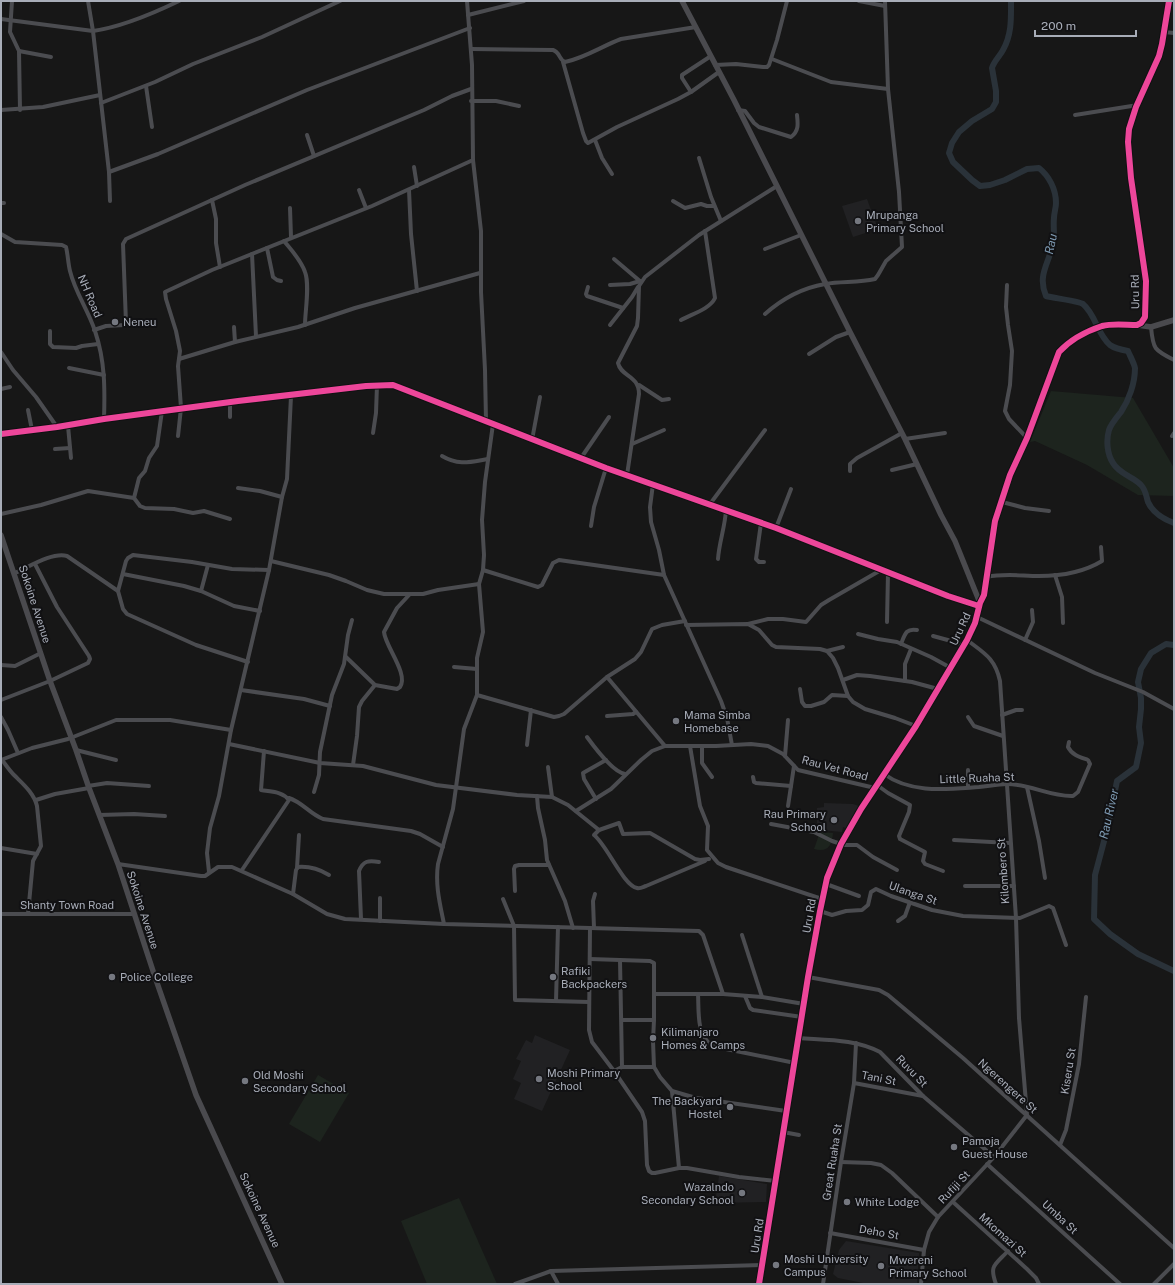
<svg xmlns="http://www.w3.org/2000/svg" width="1175" height="1285" font-family="'Public Sans',sans-serif">
<rect width="100%" height="100%" fill="#171717"/>
<!-- built -->
<g fill="#212123">
<path d="M867 199 878 229 853 237 842 206Z"/>
<path d="M824 803 853 804 859 806 848 829 843 827 842 832 821 830V828H817V808L824 807Z"/>
<path d="M535 1035 570 1050 542 1111 514 1099 521 1083 513 1079 521 1061 516 1059 526 1040 532 1043Z"/>
<path d="M719 1176 767 1184 766 1202 715 1203Z"/>
<path d="M846 1241 919 1253 917 1284H868L838 1278 833 1274 839 1250Z"/>
</g>
<!-- green -->
<g fill="#1d241e">
<path d="M1051 391 1133 398 1174 468V496L1138 495 1087 465 1035 441 1030 442Z"/>
<path d="M820 832 833 833C832 845 828 853 814 849Z"/>
<path d="M318 1075 349 1093 320 1142 289 1124Z"/>
<path d="M459 1198 497 1284H427L401 1221Z"/>
</g>
<g fill="none" stroke-linecap="round" stroke-linejoin="round">
<!-- river -->
<g stroke="#2a3239" stroke-width="6">
<path d="M1011 1C1011 18 1012 34 1003 50 1000 56 994 61 992 68L996 91V102L992 109 972 121 959 132 952 143 949 153 953 162 972 180 980 186 990 185 1005 180 1027 169 1039 168C1049 176 1056 189 1056 203 1056 208 1054 213 1054 218 1053 226 1055 235 1053 243 1049 264 1037 275 1046 296 1053 298 1079 301 1083 304 1096 315 1097 334 1110 345 1114 348 1122 350 1128 351 1130 356 1134 363 1135 368 1135 383 1129 400 1121 412 1117 417 1111 424 1109 430 1106 440 1107 454 1113 463 1119 474 1134 477 1141 485 1146 490 1146 496 1148 502 1153 513 1163 519 1174 523"/>
<path d="M1174 645 1166 644 1151 653 1141 669 1138 682 1141 698V709L1139 727 1141 743 1136 767 1117 781 1107 830 1095 875 1094 919 1110 934 1138 954 1174 971"/>
</g>
<!-- street -->
<g stroke="#4b4c50" stroke-width="4">
<path d="M12 1 10 32 19 51 20 110"/>
<path d="M88 1 93 31C122 27 152 14 179 1"/>
<path d="M467 1 472 65 473 160 481 231V292L485 370 486 421"/>
<path d="M859 1 885 6"/>
<path d="M468 15 524 1"/>
<path d="M1 19 93 31 109 172 110 201"/>
<path d="M1164 32 1174 33"/>
<path d="M471 49 553 50C560 52 559 60 565 62 585 58 602 46 621 39L696 27"/>
<path d="M19 51 51 57"/>
<path d="M772 59 831 82 888 89"/>
<path d="M563 62 583 133 586 141 588 143 617 127 678 99 691 92 719 72"/>
<path d="M715 65 736 64 763 67H767L769 65 777 40 787 1"/>
<path d="M146 86 152 127"/>
<path d="M691 92 682 78V75L711 56"/>
<path d="M471 101H496L519 106"/>
<path d="M101 103 155 82 193 64 262 37 340 1"/>
<path d="M1 110 43 107 100 95"/>
<path d="M738 110 745 111 754 123 759 127 791 137C799 131 798 124 797 115"/>
<path d="M1075 115 1138 105"/>
<path d="M307 135 314 156"/>
<path d="M595 140 602 158 612 174"/>
<path d="M699 158 711 197 721 221"/>
<path d="M414 167 417 186"/>
<path d="M109 172 158 154 307 90 470 28"/>
<path d="M359 190 366 208"/>
<path d="M409 190 411 234 417 291"/>
<path d="M212 200 216 219V243L220 267"/>
<path d="M673 201 685 208 701 204 707 206H714"/>
<path d="M1 203H4"/>
<path d="M290 208 291 237"/>
<path d="M1 234 15 242 62 245 66 247C68 255 68 263 70 271 75 292 88 310 95 331 105 361 105 388 104 419"/>
<path d="M284 241C292 251 301 260 305 272 310 285 305 311 305 325"/>
<path d="M267 248 273 277 277 280 281 281"/>
<path d="M765 249 801 235"/>
<path d="M252 254 256 336"/>
<path d="M614 259 641 282"/>
<path d="M610 285 630 284 640 281"/>
<path d="M1007 285 1006 307 1008 325 1012 351 1010 385 1005 411 1009 419 1027 438"/>
<path d="M588 287 586 294 587 296 623 308"/>
<path d="M765 314C783 298 802 288 825 284 842 281 858 283 875 279L878 275 886 261 902 247 899 192 888 89 885 1"/>
<path d="M681 320C692 314 710 309 715 298L705 231"/>
<path d="M610 325 632 297 638 287"/>
<path d="M234 327 235 342"/>
<path d="M1151 327C1153 349 1154 350 1174 360"/>
<path d="M94 330 106 326 124 325 126 323 123 244 126 239 245 185 424 110 452 96 471 89"/>
<path d="M50 331V344L53 347 76 348 82 346 98 344"/>
<path d="M1 352 13 370 36 397 57 427"/>
<path d="M809 354 836 337 850 332"/>
<path d="M179 359 235 342 298 327 355 308 480 273"/>
<path d="M69 368 104 375"/>
<path d="M639 385 662 400 669 399"/>
<path d="M1 389 10 387"/>
<path d="M230 402V417"/>
<path d="M28 410 32 430"/>
<path d="M68 426 71 458"/>
<path d="M373 433 376 413 377 385"/>
<path d="M1 434 57 427 104 419 238 401 366 386 393 385 606 468 776 528 948 596 979 606"/>
<path d="M178 436 181 408 178 366 180 351 176 331 166 299 165 292 212 270 372 206 473 160"/>
<path d="M1172 436 1174 433"/>
<path d="M905 439 945 433"/>
<path d="M532 440 540 397"/>
<path d="M632 444 664 430"/>
<path d="M55 449 70 448"/>
<path d="M442 456C459 466 470 462 488 459"/>
<path d="M581 458 609 417"/>
<path d="M892 470 917 464"/>
<path d="M850 471V464L857 458 902 433"/>
<path d="M627 475 639 394C639 375 621 377 618 363L637 326 638 318 639 286 645 277 699 235 777 186"/>
<path d="M653 484 650 507 651 522 659 550 664 575 721 701 727 718 732 745"/>
<path d="M238 488 260 491 282 497"/>
<path d="M134 498 139 478 145 471 149 458 157 446 162 411"/>
<path d="M1002 502 1025 508 1049 511"/>
<path d="M710 504 765 430"/>
<path d="M1 514 41 505 88 491 134 498 140 506 145 508 174 509 193 513 204 511 230 519"/>
<path d="M761 523 756 559 759 562H764"/>
<path d="M591 526 594 507 606 468"/>
<path d="M776 528 791 489"/>
<path d="M718 559C719 543 725 527 726 510"/>
<path d="M271 561 329 575 346 581 367 590 384 594H423L438 590 479 584"/>
<path d="M483 570 538 587 542 585 553 563 559 560 664 575"/>
<path d="M15 573C29 567 52 552 67 556L118 591 123 609 127 614 196 645 248 662"/>
<path d="M123 574 184 586 201 591 234 606 260 611"/>
<path d="M1055 575 1062 597 1063 623"/>
<path d="M987 577C1004 573 1022 576 1039 576 1060 576 1084 572 1102 561L1101 547"/>
<path d="M118 591 126 561 128 558 133 555 192 562 232 569 269 570"/>
<path d="M201 591 208 565"/>
<path d="M977 617 1095 673 1143 692 1174 709"/>
<path d="M887 622 888 573"/>
<path d="M748 624 768 619H783L806 622 821 605 829 600 881 570"/>
<path d="M686 625 748 624 759 630 772 645 776 647 820 649 827 651 833 658 838 668 848 696 853 702 865 709 895 718 916 726"/>
<path d="M858 634 878 639 897 642 931 657 951 668"/>
<path d="M933 636 955 642 963 646"/>
<path d="M1025 640 1033 622 1032 610"/>
<path d="M901 644C905 634 906 628 917 630"/>
<path d="M827 651 843 647"/>
<path d="M346 657 375 685 397 689 400 687C409 674 385 646 384 632L397 608 410 594"/>
<path d="M1 665 15 666 41 653"/>
<path d="M454 667 477 669"/>
<path d="M607 677 665 746"/>
<path d="M843 680 857 675 870 676 912 682 938 689"/>
<path d="M905 681V664L911 649"/>
<path d="M800 689 802 702 805 706H811L824 702 832 695 848 696"/>
<path d="M241 690 304 699 330 706"/>
<path d="M477 695 554 717 559 716 564 714 607 677 635 659 641 652 652 629 662 625 685 621"/>
<path d="M1 700 50 681 88 663 90 659 89 656 57 607 35 564"/>
<path d="M1002 715 1016 710H1022"/>
<path d="M607 716 633 714 636 712"/>
<path d="M1 717 8 730 18 753"/>
<path d="M968 717 974 726 1003 736"/>
<path d="M587 737C595 748 613 772 625 774"/>
<path d="M229 744 320 763 363 766 436 785 517 795 552 797 568 805 599 830 619 823 623 834 650 833 695 859 700 860 709 859"/>
<path d="M527 745 531 710"/>
<path d="M690 746 700 806 708 826 707 850 718 863 726 867 822 899"/>
<path d="M702 746V763L712 777"/>
<path d="M76 750 116 760"/>
<path d="M785 756 788 720"/>
<path d="M1 760 32 748 68 739 116 720H170L231 730"/>
<path d="M2 760C6 765 9 770 14 775 23 784 34 793 37 806L41 846 33 861 28 914"/>
<path d="M353 765 357 736 359 707 362 701 375 685"/>
<path d="M548 767 552 797"/>
<path d="M884 774C911 794 948 789 979 787 989 786 998 784 1007 784 1030 784 1051 797 1073 796L1078 792 1090 764 1088 760C1080 757 1072 755 1068 747L1069 742"/>
<path d="M753 777 754 782 756 783 791 786"/>
<path d="M877 785 888 793 910 805 909 812 899 836 900 839 925 852 923 861 925 864 943 871"/>
<path d="M88 786 107 783 149 786"/>
<path d="M968 787V770"/>
<path d="M1027 787 1039 841 1045 878"/>
<path d="M314 792 319 775 320 752 332 695 344 664 348 635 352 620"/>
<path d="M537 796 538 808 545 840 547 860 565 901 573 928"/>
<path d="M289 798C302 802 310 814 323 819L411 831 420 834 443 847"/>
<path d="M596 799 584 779 583 773 606 760"/>
<path d="M36 800 55 794 89 788"/>
<path d="M788 806 794 766"/>
<path d="M576 811 611 789 641 760 652 751 665 746H716L751 744 768 746 783 754 798 770 875 788"/>
<path d="M99 815 134 814 165 816"/>
<path d="M771 824 814 832 832 841 841 844"/>
<path d="M599 830 594 835C607 845 623 885 637 888 640 889 643 887 646 886L705 861"/>
<path d="M954 840 1010 843"/>
<path d="M840 845H857L873 857 897 870"/>
<path d="M1 848 37 854"/>
<path d="M118 864 201 876H205L218 867H232L293 894 327 914 345 919 444 924 699 931 703 935 723 994"/>
<path d="M297 868 299 835"/>
<path d="M242 870 289 800C282 791 270 792 261 790L264 751"/>
<path d="M209 872 207 853 210 828 219 796 231 730 269 570 282 497 287 479 291 396"/>
<path d="M826 884 859 896"/>
<path d="M965 886H1014"/>
<path d="M515 891 514 869 515 866 519 865H549"/>
<path d="M293 894 296 870 298 867C310 866 319 869 329 875"/>
<path d="M380 898V921"/>
<path d="M503 899 514 926 515 1000 589 1002"/>
<path d="M820 911 832 915 846 911 862 910 868 905 871 892 876 889 891 896 932 910 963 916 1020 918 1049 906 1053 908 1066 945"/>
<path d="M1 914H134"/>
<path d="M361 919 359 871C363 861 368 860 379 862"/>
<path d="M898 921 905 916 910 902"/>
<path d="M444 924C440 904 435 885 438 864L453 809 464 729 477 695V658L483 632 479 584 483 570 484 555 482 520 485 482 493 424"/>
<path d="M590 928 589 1030 592 1042 614 1071 642 1112 645 1121 647 1165 649 1171 652 1173H655L679 1168H687L739 1177 776 1181"/>
<path d="M594 928 593 901 595 894"/>
<path d="M742 935 762 997"/>
<path d="M590 959 650 961 654 963V1020L653 1041 654 1067 660 1077 672 1091 696 1098 786 1111"/>
<path d="M620 960 622 1067"/>
<path d="M808 977 879 990 888 995 963 1058 1174 1248"/>
<path d="M654 994H723L762 997 804 1004"/>
<path d="M698 994C699 1010 696 1036 712 1045 715 1047 718 1047 721 1048L795 1063"/>
<path d="M745 996 750 1008 753 1010 802 1017"/>
<path d="M556 1001 558 927"/>
<path d="M622 1020H654"/>
<path d="M799 1038C826 1040 856 1039 880 1052L923 1096 994 1157"/>
<path d="M614 1071 622 1067H654"/>
<path d="M854 1083 923 1096"/>
<path d="M672 1091 679 1168"/>
<path d="M783 1132 799 1135"/>
<path d="M1060 1145 1066 1130 1079 1064 1086 997"/>
<path d="M841 1162 871 1163 881 1165 892 1173 938 1217"/>
<path d="M987 1164 1120 1284"/>
<path d="M953 1202 1027 1269 1036 1278 1039 1284"/>
<path d="M830 1233 924 1250"/>
<path d="M551 1271 558 1284"/>
<path d="M515 1284 551 1271 762 1265"/>
<path d="M823 1284 841 1162 854 1083 856 1043"/>
<path d="M921 1284 924 1250 929 1232 938 1217 994 1157 1027 1115 1019 1018 1016 918 1000 681C995 658 984 653 967 640"/>
<path d="M996 1284C989 1265 995 1265 1008 1251"/>
<path d="M1154 1284 1174 1264"/>
</g>
<!-- secondary -->
<g stroke="#4a4a4e" stroke-width="5.5">
<path d="M682 1 734 100 850 332 905 439 941 515 955 541 980 603"/>
<path d="M1137 325 1151 327 1174 320"/>
<path d="M1 535 50 681 76 750 89 788 118 864 155 977 196 1095 282 1284"/>
<path d="M759 1284 808 977 820 911 827 878 841 844 861 809 916 726 967 640 975 623 980 603 984 595 995 521 1010 475 1027 438 1059 352C1070 340 1087 331 1102 326 1113 323 1126 325 1137 325L1141 323 1145 317 1146 281 1131 178 1128 142 1129 129 1136 107 1159 56 1162 44 1169 1"/>
</g>
<!-- cycleway casing -->
<g stroke="#111113" stroke-width="8">
<g id="cycleway">
<path d="M1 434 57 427 104 419 238 401 366 386 393 385 606 468 776 528 948 596 979 606"/>
<path d="M759 1284 808 977 820 911 827 878 841 844 861 809 916 726 967 640 975 623 980 603 984 595 995 521 1010 475 1027 438 1059 352C1070 340 1087 331 1102 326 1113 323 1126 325 1137 325L1141 323 1145 317 1146 281 1131 178 1128 142 1129 129 1136 107 1159 56 1162 44 1169 1"/>
</g>
</g>
<!-- cycleway -->
<use href="#cycleway" stroke="#ed469a" stroke-width="6"/>
</g>
<!-- markers -->
<g fill="#757880" stroke="#111113" stroke-width="1.5">
<circle cx="858" cy="221" r="4"/>
<circle cx="115" cy="322" r="4"/>
<circle cx="676" cy="721" r="4"/>
<circle cx="834" cy="820" r="4"/>
<circle cx="112" cy="977" r="4"/>
<circle cx="553" cy="977" r="4"/>
<circle cx="653" cy="1038" r="4"/>
<circle cx="539" cy="1079" r="4"/>
<circle cx="245" cy="1081" r="4"/>
<circle cx="730" cy="1107" r="4"/>
<circle cx="954" cy="1147" r="4"/>
<circle cx="742" cy="1193" r="4"/>
<circle cx="847" cy="1202" r="4"/>
<circle cx="776" cy="1265" r="4"/>
<circle cx="881" cy="1266" r="4"/>
</g>
<g text-anchor="middle" stroke-width="4" stroke-linejoin="round" paint-order="stroke">
<!-- poi labels -->
<g font-size="11" fill="#a8adb8" stroke="#111113" text-anchor="start">
<text x="866" y="219">Mrupanga<tspan x="866" dy="13">Primary School</tspan></text>
<text x="123" y="326">Neneu</text>
<text x="684" y="719">Mama Simba<tspan x="684" dy="13">Homebase</tspan></text>
<text x="826" y="818" text-anchor="end">Rau Primary<tspan x="826" dy="13">School</tspan></text>
<text x="561" y="975">Rafiki<tspan x="561" dy="13">Backpackers</tspan></text>
<text x="120" y="981">Police College</text>
<text x="661" y="1036">Kilimanjaro<tspan x="661" dy="13">Homes &amp; Camps</tspan></text>
<text x="547" y="1077">Moshi Primary<tspan x="547" dy="13">School</tspan></text>
<text x="253" y="1079">Old Moshi<tspan x="253" dy="13">Secondary School</tspan></text>
<text x="722" y="1105" text-anchor="end">The Backyard<tspan x="722" dy="13">Hostel</tspan></text>
<text x="962" y="1145">Pamoja<tspan x="962" dy="13">Guest House</tspan></text>
<text x="734" y="1191" text-anchor="end">Wazalndo<tspan x="734" dy="13">Secondary School</tspan></text>
<text x="855" y="1206">White Lodge</text>
<text x="784" y="1263">Moshi University<tspan x="784" dy="13">Campus</tspan></text>
<text x="889" y="1264">Mwereni<tspan x="889" dy="13">Primary School</tspan></text>
</g>
<!-- street labels -->
<g font-size="11" fill="#a8adb8" stroke="#111113">
<text transform="translate(1135 292) rotate(-91)" y="4">Uru Rd</text>
<text transform="translate(90 296) rotate(67)" y="4">NH Road</text>
<text transform="translate(35 604) rotate(72)" y="4">Sokoine Avenue</text>
<text transform="translate(960 629) rotate(-65)" y="4">Uru Rd</text>
<text transform="translate(835 768) rotate(15)" y="4">Rau Vet Road</text>
<text transform="translate(977 778) rotate(-2)" y="4">Little Ruaha St</text>
<text transform="translate(1003 871) rotate(-94)" y="4">Kilombero St</text>
<text transform="translate(913 893) rotate(19)" y="4">Ulanga St</text>
<text x="67" y="909">Shanty Town Road</text>
<text transform="translate(143 910) rotate(72)" y="4">Sokoine Avenue</text>
<text transform="translate(809 916) rotate(-80)" y="4">Uru Rd</text>
<text transform="translate(912 1071) rotate(46)" y="4">Ruvu St</text>
<text transform="translate(1068 1071) rotate(-81)" y="4">Kiseru St</text>
<text transform="translate(879 1078) rotate(11)" y="4">Tani St</text>
<text transform="translate(1008 1086) rotate(42)" y="4">Ngerengere St</text>
<text transform="translate(832 1162) rotate(-81)" y="4">Great Ruaha St</text>
<text transform="translate(954 1187) rotate(-47)" y="4">Rufiji St</text>
<text transform="translate(260 1210) rotate(65)" y="4">Sokoine Avenue</text>
<text transform="translate(1060 1217) rotate(43)" y="4">Umba St</text>
<text transform="translate(879 1232) rotate(10)" y="4">Deho St</text>
<text transform="translate(1003 1235) rotate(42)" y="4">Mkomazi St</text>
<text transform="translate(757 1236) rotate(-81)" y="4">Uru Rd</text>
</g>
<!-- water labels -->
<g font-size="12" font-style="italic" fill="#7f9bb3" stroke="#111113">
<text transform="translate(1051 244) rotate(-78)" y="4">Rau</text>
<text transform="translate(1109 814) rotate(-77)" y="4">Rau River</text>
</g>
</g>
<!-- border -->
<rect width="1175" height="1285" fill="none" stroke="#a8adb8" stroke-width="4"/>
<!-- scale -->
<path d="M1035 30v6h101v-6" fill="none" stroke="#a8adb8" stroke-width="2"/>
<text x="1041" y="30" font-size="12" fill="#a8adb8" stroke="#111113" stroke-width="3" paint-order="stroke">200 m</text>
</svg>
